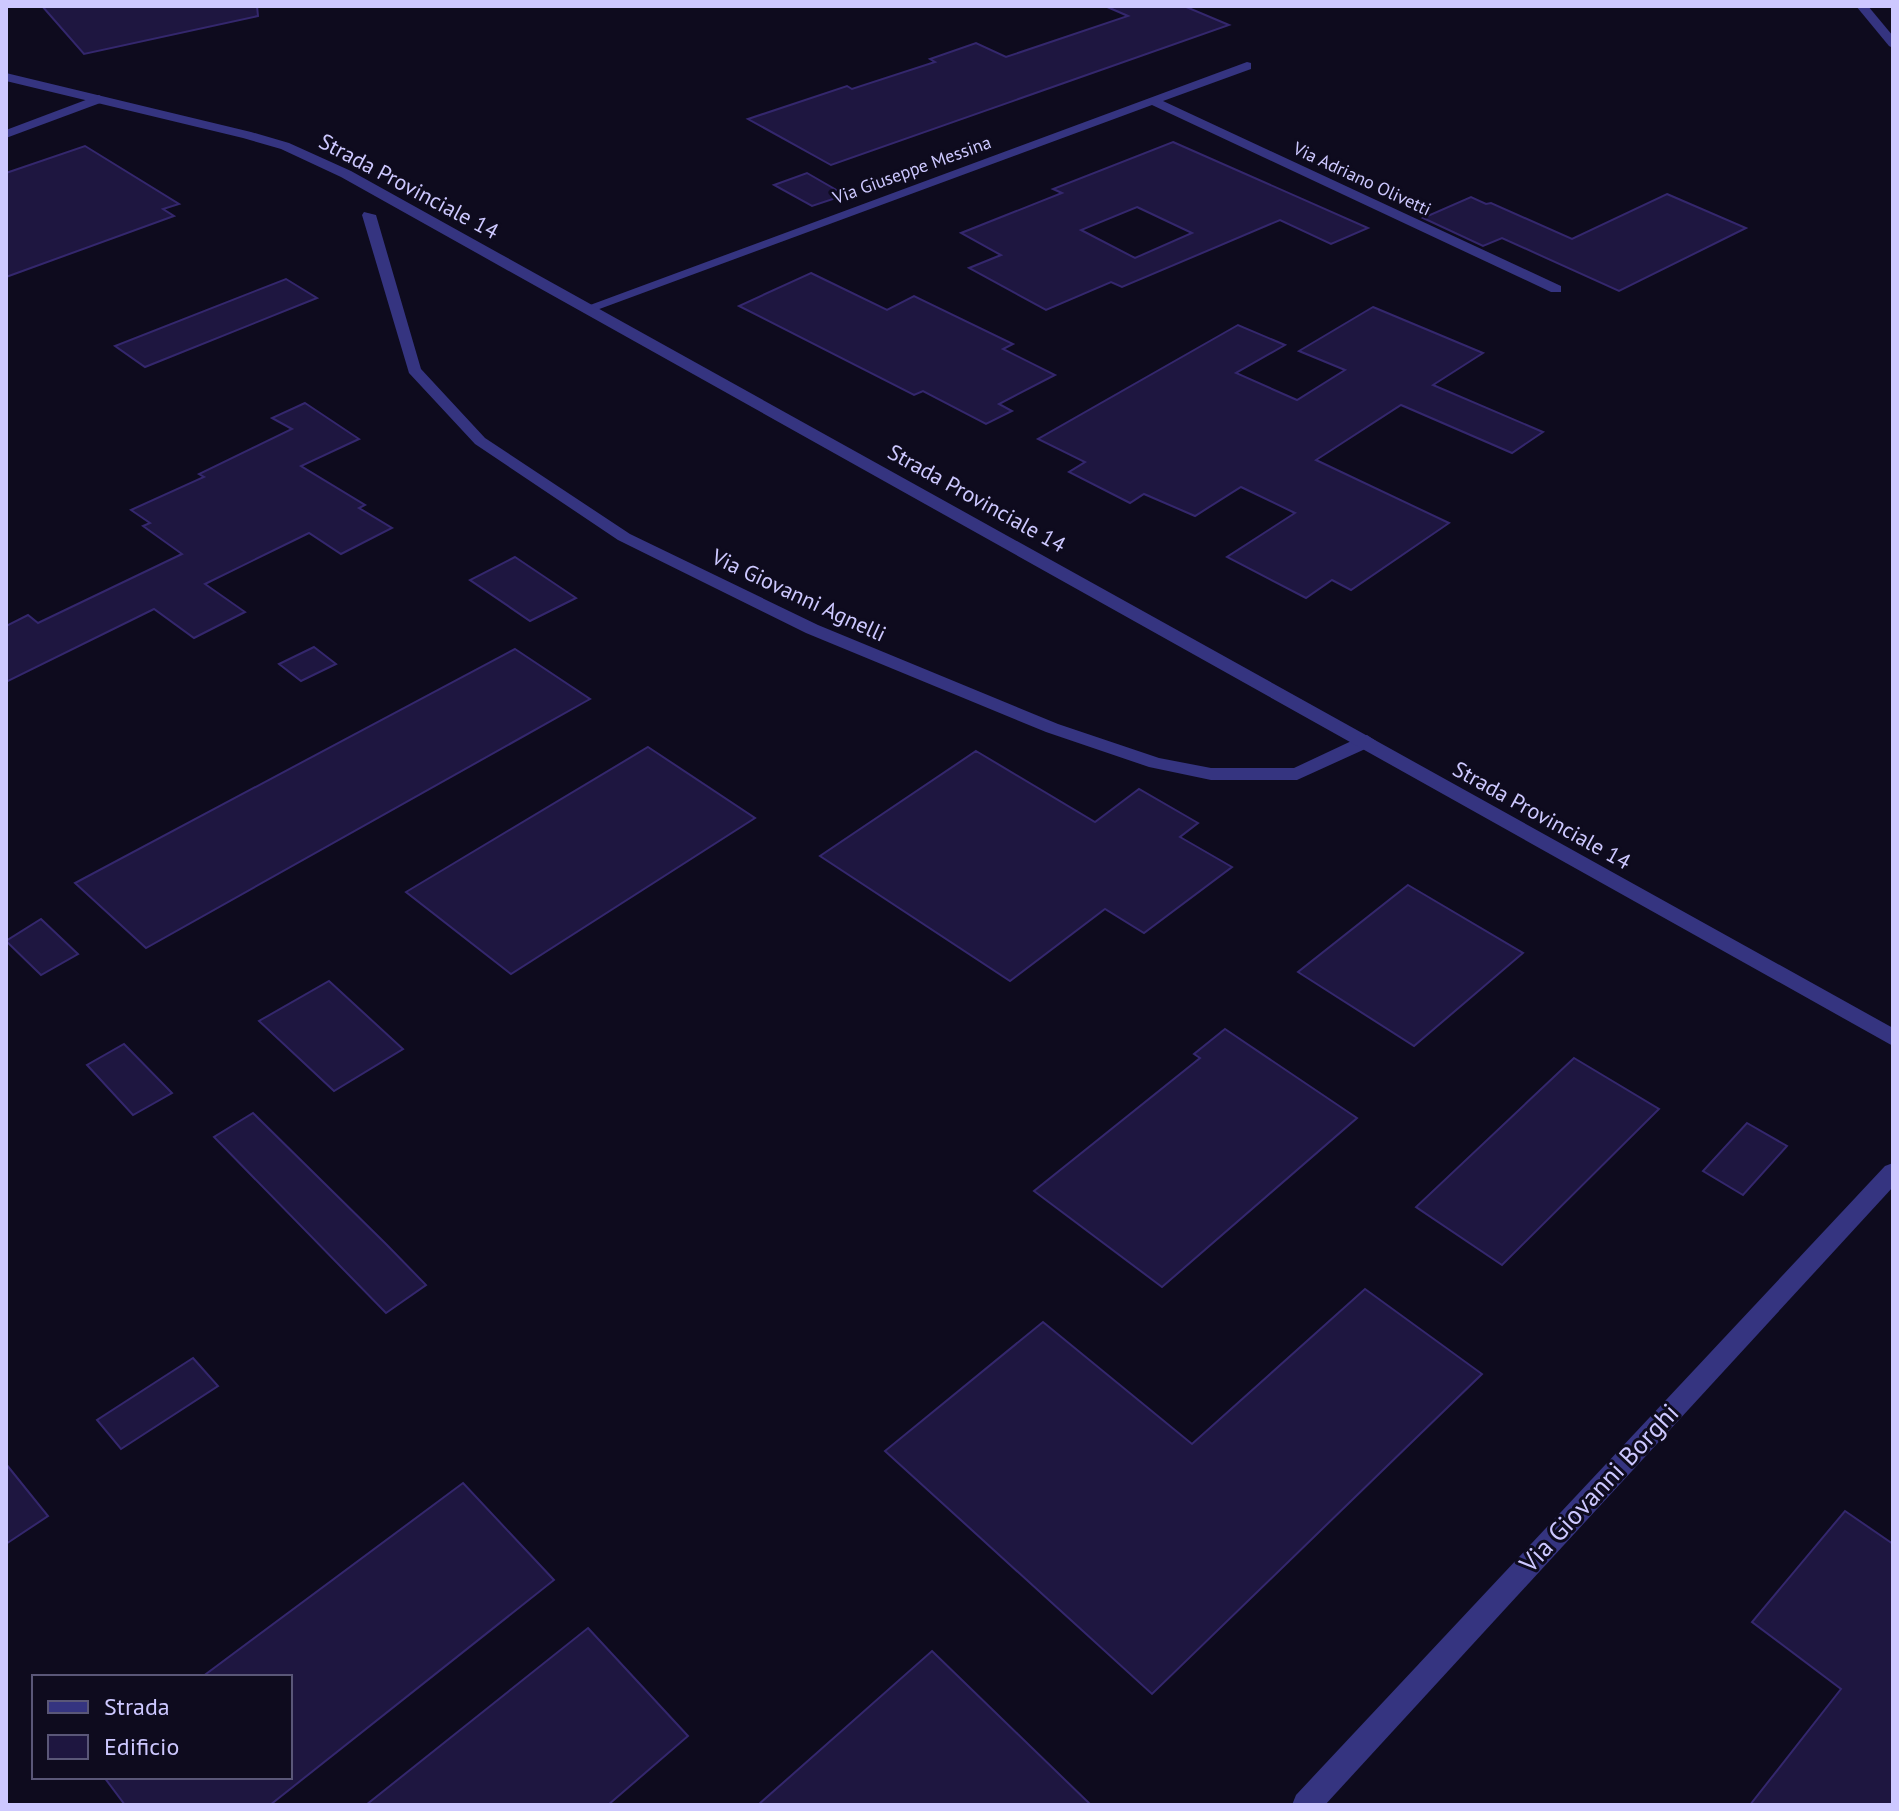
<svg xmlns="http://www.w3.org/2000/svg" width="1899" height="1811" font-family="'PT Sans',sans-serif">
<rect width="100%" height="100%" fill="#0e0b1e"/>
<!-- building -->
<g fill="#1e1640" stroke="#34276d" stroke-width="2" fill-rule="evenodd">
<path d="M42 6H257L258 16 84 54Z"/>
<path d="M1105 6H1184L1229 25 831 165 748 119 847 86 852 89 935 62 930 59 976 43 1006 57 1128 16Z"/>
<path d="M1173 142 1368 228 1331 244 1280 220 1122 287 1111 282 1046 310 969 268 1001 255 961 233 1062 193 1053 189ZM1137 207 1192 233 1135 258 1081 230Z"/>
<path d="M85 146 179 204 163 209 174 216 6 277V173Z"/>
<path d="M807 173 845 195 812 206 774 185Z"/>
<path d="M1667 194 1746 228 1619 291 1502 238 1483 246 1423 218 1471 197 1486 204 1491 203 1572 239Z"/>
<path d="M811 273 887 310 914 296 1013 344 1003 349 1055 375 999 404 1012 411 986 424 923 391 914 395 739 306Z"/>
<path d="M286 279 317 298 145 367 115 346Z"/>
<path d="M1373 307 1483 353 1433 385 1543 432 1512 453 1401 405 1316 460 1449 523 1351 590 1332 580 1306 598 1227 557 1295 513 1241 487 1195 516 1144 494 1130 503 1069 472 1085 462 1038 439 1238 325 1285 345 1236 373 1297 400 1345 370 1299 351Z"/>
<path d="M305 403 359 439 301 466 365 505 359 508 392 528 341 554 309 533 205 584 245 612 194 638 154 609 6 682V626L28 615 38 623 182 554 143 526 150 523 131 510 204 477 199 474 292 429 272 418Z"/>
<path d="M515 557 576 598 530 621 470 580Z"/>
<path d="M314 647 336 664 301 681 279 664Z"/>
<path d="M515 649 590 699 146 948 75 883Z"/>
<path d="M648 747 755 818 511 974 406 892Z"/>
<path d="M976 751 1095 822 1139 789 1198 823 1180 837 1232 867 1144 933 1105 909 1010 981 820 856Z"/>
<path d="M1408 885 1523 953 1414 1046 1298 972Z"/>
<path d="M41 919 78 954 41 975 6 941Z"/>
<path d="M329 981 403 1049 334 1091 259 1021Z"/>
<path d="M1225 1029 1357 1118 1162 1287 1034 1191 1200 1058 1194 1054Z"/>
<path d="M124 1044 172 1093 133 1115 87 1065Z"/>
<path d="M1574 1058 1659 1109 1502 1265 1416 1207Z"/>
<path d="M253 1113 386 1244 426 1285 386 1313 214 1137Z"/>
<path d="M1747 1123 1787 1146 1743 1195 1703 1171Z"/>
<path d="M1365 1289 1482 1374 1152 1694 885 1451 1043 1322 1192 1444Z"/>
<path d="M193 1358 218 1386 121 1449 97 1420Z"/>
<path d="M6 1464 48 1516 6 1544Z"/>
<path d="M463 1483 554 1580 270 1805H125L104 1777H290V1677H202Z"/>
<path d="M1845 1511 1893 1544V1805H1750L1841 1689 1752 1622Z"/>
<path d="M588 1628 688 1736 608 1805H366Z"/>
<path d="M932 1651 1091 1805H758Z"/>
</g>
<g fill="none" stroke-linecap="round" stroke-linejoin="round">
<!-- minor -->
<g fill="#353480" fill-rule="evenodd">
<path d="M1247 62 1251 63V69L1163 101 1561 286V292H1551L1152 105 594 311H584L582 308Z"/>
<path d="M99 95 105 99 103 102 6 138V130Z"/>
<path d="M364 212 376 215 421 369 485 438 630 534 818 625 1058 724 1159 758 1211 768H1294L1360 737 1367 735 1376 741 1374 745 1297 780H1211L1149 767 1046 732 806 633 618 540 475 444 409 373 362 215Z"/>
</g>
<!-- tertiary -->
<g fill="#353480" fill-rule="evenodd">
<path d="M1856 6H1868L1893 36V48L1889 46Z"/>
<path d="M6 73 251 132 289 143 351 171 1893 1028V1046L341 177 281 149 243 138 6 81Z"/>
<path d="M1893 1163V1187L1325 1805H1292L1296 1795 1885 1166Z"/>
</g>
</g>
<g text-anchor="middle" stroke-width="6" stroke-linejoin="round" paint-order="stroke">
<!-- far-street labels -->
<g font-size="18" fill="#cdc8ff" stroke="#0e0b1e">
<text transform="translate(912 170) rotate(-20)" y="6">Via Giuseppe Messina</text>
<text transform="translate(1362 179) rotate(25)" y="6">Via Adriano Olivetti</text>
</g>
<!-- street labels -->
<g font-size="22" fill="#cdc8ff" stroke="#0e0b1e">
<text transform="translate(409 186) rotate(28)" y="8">Strada Provinciale 14</text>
<text transform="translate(977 498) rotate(29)" y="8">Strada Provinciale 14</text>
<text transform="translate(799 595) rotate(25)" y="8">Via Giovanni Agnelli</text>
<text transform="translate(1542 815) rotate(29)" y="8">Strada Provinciale 14</text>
</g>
<!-- near-street labels -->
<g font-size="26" fill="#cdc8ff" stroke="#0e0b1e">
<text transform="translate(1599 1488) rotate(-47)" y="9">Via Giovanni Borghi</text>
</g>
</g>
<!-- border -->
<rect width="1899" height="1811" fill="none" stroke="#cdc8ff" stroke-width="16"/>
<!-- legend -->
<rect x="32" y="1675" width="260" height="104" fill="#0e0b1e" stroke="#5a5778" stroke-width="2"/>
<rect x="48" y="1701" width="40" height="12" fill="#353480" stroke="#5a5778" stroke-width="2"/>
<text x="104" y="1715" font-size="24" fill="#cdc8ff">Strada</text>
<rect x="48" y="1735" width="40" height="24" fill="#1e1640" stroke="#5a5778" stroke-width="2"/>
<text x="104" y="1755" font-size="24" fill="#cdc8ff">Edificio</text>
</svg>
